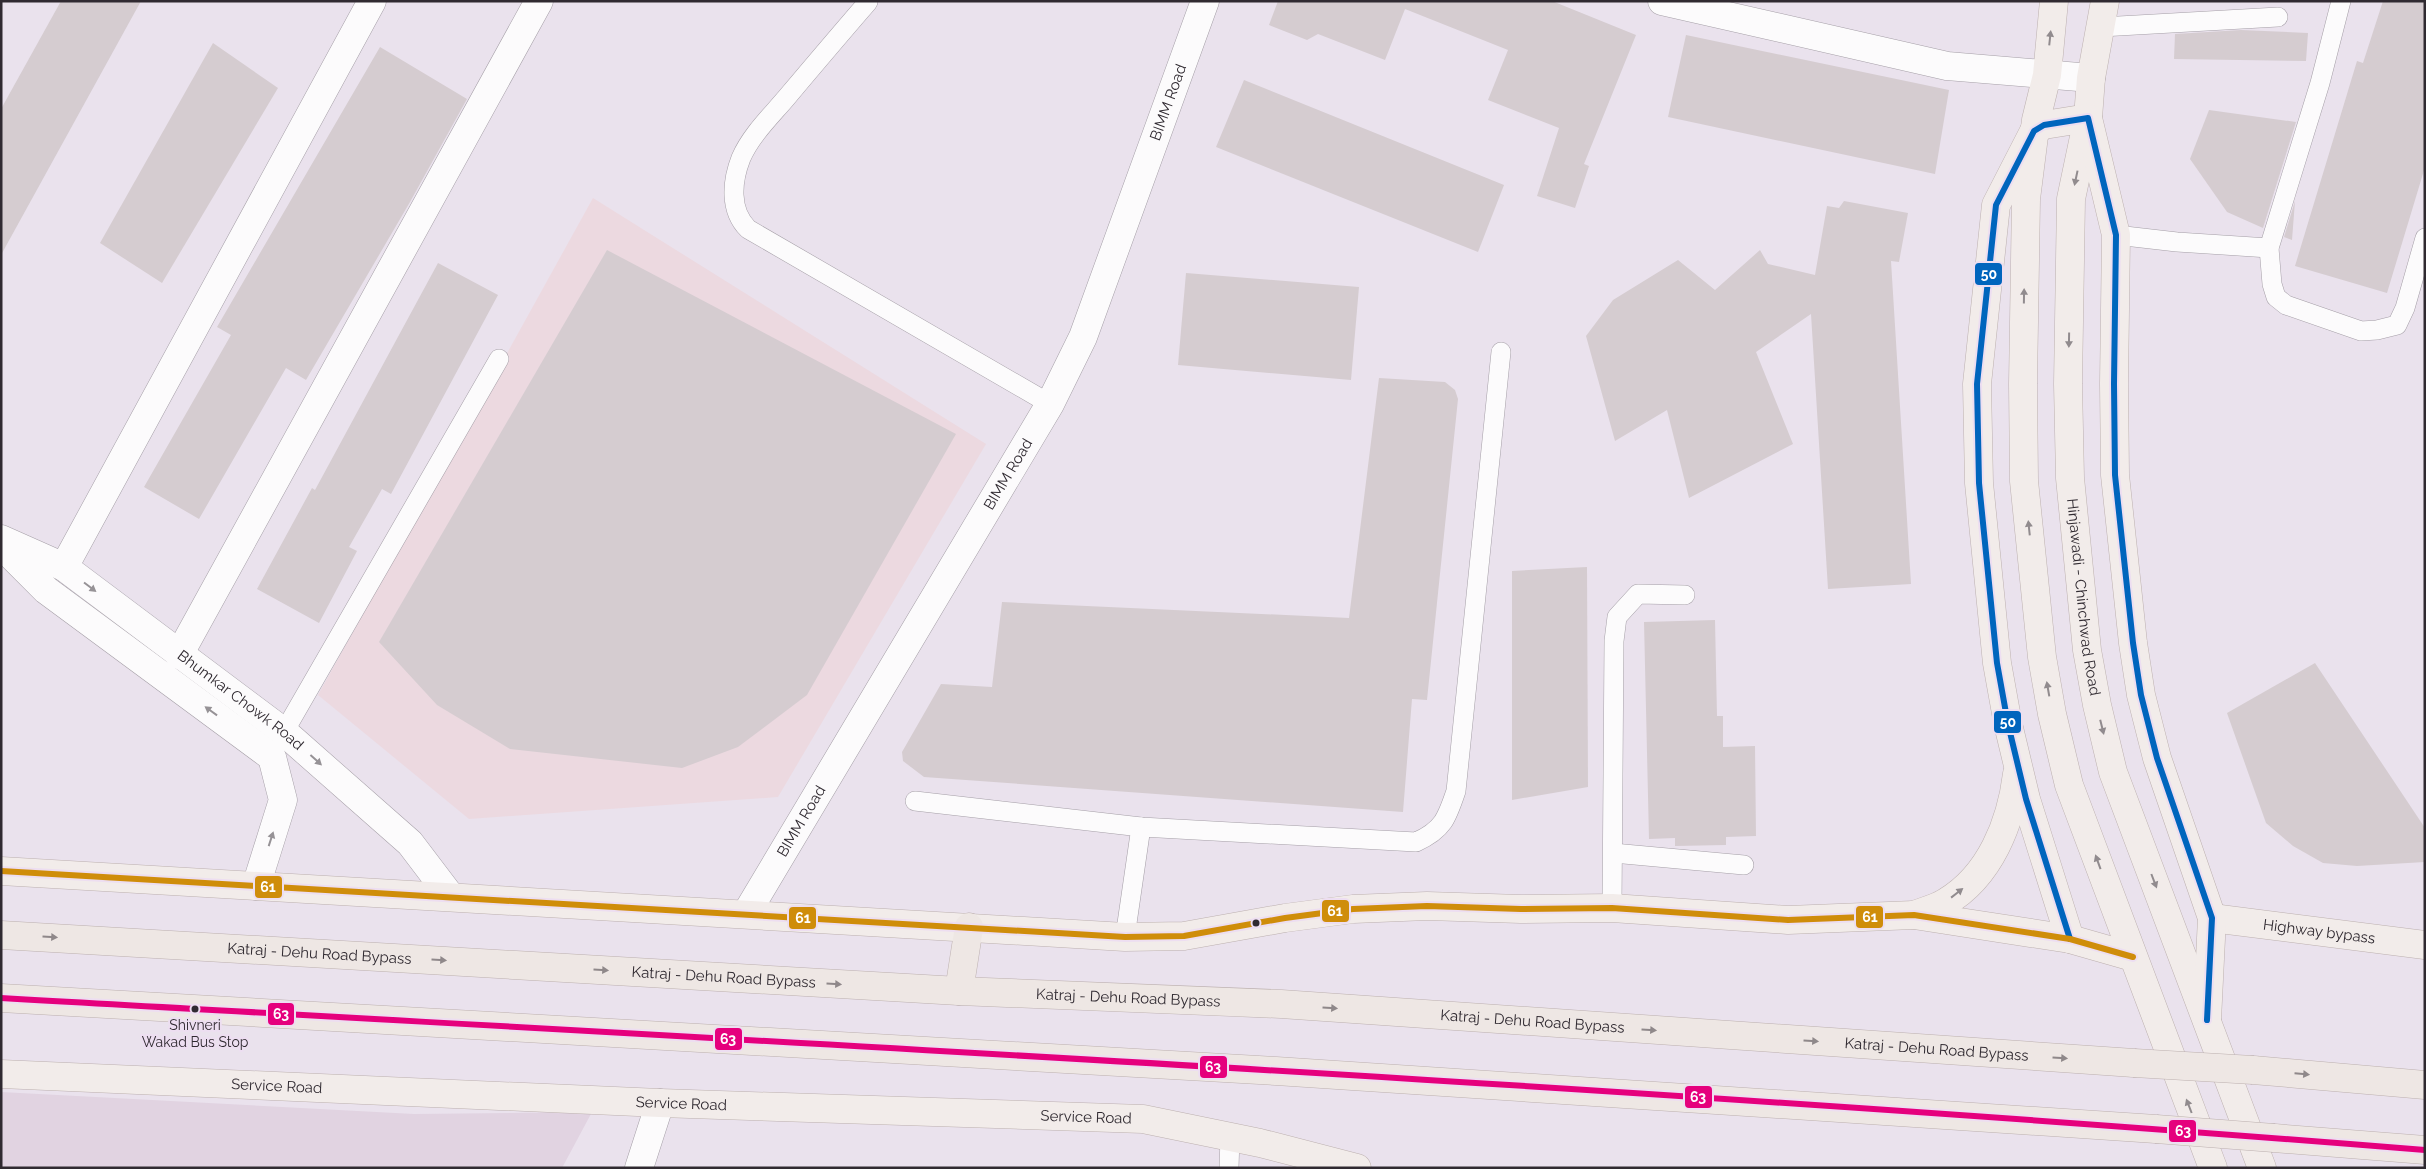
<svg xmlns="http://www.w3.org/2000/svg" width="2426" height="1169" font-family="Raleway,sans-serif">
<rect width="100%" height="100%" fill="#eae2ed"/>
<!-- commercial -->
<path fill="#ecd9e0" d="M593 198 986 444 778 797 469 819 318 695Z"/>
<!-- education -->
<path fill="#e1d3e1" d="M1 1092 414 1114 592 1112 562 1168H1Z"/>
<!-- building -->
<g fill="#d5ccd0">
<path d="M61 1H141L1 255V109Z"/>
<path d="M1278 1H1552L1636 35 1584 164 1589 166 1575 208 1537 196 1559 128 1488 100 1508 50 1405 9 1385 60 1318 34 1307 40 1269 25Z"/>
<path d="M2383 1H2425V167L2387 293 2295 266 2357 61 2363 63Z"/>
<path d="M2241 30 2308 33 2306 61 2174 59 2175 34Z"/>
<path d="M1686 35 1949 90 1935 174 1668 117Z"/>
<path d="M213 43 278 88 162 283 100 243Z"/>
<path d="M380 47 467 99 410 202 306 380 286 368 199 519 144 487 231 335 217 327Z"/>
<path d="M1244 80 1504 185 1478 252 1216 147Z"/>
<path d="M2209 110 2296 122 2263 228 2227 212 2190 159Z"/>
<path d="M1844 201 1908 213 1899 262 1891 261 1911 584 1828 589 1811 314 1756 352 1793 444 1689 498 1667 410 1615 441 1586 336 1613 300 1678 260 1715 290 1760 250 1768 264 1815 275 1827 206 1839 208Z"/>
<path d="M2295 201 2292 240 2284 237Z"/>
<path d="M607 250 956 434 807 695 738 747 682 768 510 749 437 705 379 642Z"/>
<path d="M438 263 498 295 391 494 382 489 349 547 357 551 319 623 257 589 312 488 315 490Z"/>
<path d="M1186 273 1359 287 1351 380 1178 365Z"/>
<path d="M1379 378 1445 382 1455 390 1458 399 1427 700 1412 699 1403 812 924 777 903 761 902 752 941 684 992 687 1002 602 1349 618Z"/>
<path d="M1587 567 1588 787 1512 800V571Z"/>
<path d="M1715 620 1717 716H1723V747L1755 746 1756 836 1726 837V845L1675 846V838L1649 839 1644 622Z"/>
<path d="M2315 663 2425 828V862L2357 866 2323 863 2293 846 2266 823 2227 713Z"/>
</g>
<g fill="none" stroke-linecap="round" stroke-linejoin="round">
<!-- service casing -->
<g stroke="#a59fa7" stroke-width="20">
<g id="service">
<path d="M2341 1 2320 83 2269 248 2272 284 2276 297 2286 305 2361 331 2377 330 2397 325 2405 308 2425 238"/>
<path d="M868 2C841 33 814 65 787 97 771 116 751 135 741 158 732 181 729 210 748 229L1050 404"/>
<path d="M2101 27 2278 17"/>
<path d="M2116 235 2177 242 2269 248"/>
<path d="M284 732 499 359"/>
<path d="M915 801 1141 827 1416 842C1443 830 1447 818 1456 791L1501 352"/>
<path d="M1613 853 1744 865"/>
<path d="M1612 908 1614 641 1617 617 1638 594 1685 595"/>
<path d="M1125 937 1141 827"/>
<path d="M1229 1168 1230 1137"/>
</g>
</g>
<!-- minor casing -->
<g stroke="#a59fa7" stroke-width="29">
<g id="minor">
<path d="M1662 1 1947 66 2091 78"/>
<path d="M64 567 372 1"/>
<path d="M179 655 539 1"/>
<path id="s1" d="M746 914 1050 404 1083 337 1205 1"/>
<path d="M639 1168 660 1103"/>
</g>
</g>
<!-- tertiary casing -->
<g stroke="#a59fa7" stroke-width="29">
<g id="tertiary">
<path id="s2" d="M1 539 64 567 284 732 410 843 451 897"/>
<path d="M2 546 46 590 272 757 283 800 256 886"/>
</g>
</g>
<!-- primary casing -->
<g stroke="#bcb0af" stroke-width="29">
<g id="primary">
<path d="M2054 1 2047 75 2036 120 2026 199 2023 384 2024 481 2042 657 2052 714 2069 785 2213 1168"/>
<path id="s3" d="M2105 1 2091 78 2088 118 2071 199 2068 384 2070 478 2087 650 2097 705 2113 772 2262 1168"/>
<path d="M1 871 1125 937 1184 936 1285 918 1353 909 1427 906 1521 909 1612 908 1788 920 1914 915 2070 939 2133 957"/>
<path d="M1914 915C1924 911 1937 908 1946 902 1990 876 2011 823 2017 774"/>
<path id="s4" d="M2212 918 2425 945"/>
<path d="M2070 939 2026 799 2008 724 1997 663 1979 483 1977 384 1996 205 2034 131 2044 125 2088 118 2116 235 2114 384 2115 475 2133 643 2141 695 2157 758 2212 918 2207 1020"/>
<path id="s5" d="M1 1074 660 1103 1143 1119 1260 1143 1357 1168"/>
</g>
</g>
<!-- trunk casing -->
<g stroke="#bcb0af" stroke-width="29">
<g id="trunk">
<path id="s6" d="M1 935 959 991 1281 1004 2134 1063"/>
<path d="M959 991 969 927"/>
<path d="M1 998 1276 1071 2156 1129"/>
<path d="M2253 1070 2425 1085"/>
<path d="M2274 1138 2425 1150"/>
</g>
</g>
<!-- service -->
<use href="#service" stroke="#fcfbfc" stroke-width="19"/>
<!-- minor -->
<use href="#minor" stroke="#fcfbfc" stroke-width="28"/>
<!-- tertiary -->
<use href="#tertiary" stroke="#fcfbfc" stroke-width="28"/>
<!-- primary -->
<use href="#primary" stroke="#f2ecea" stroke-width="28"/>
<!-- trunk -->
<use href="#trunk" stroke="#eee7e4" stroke-width="28"/>
<!-- trunk-bridge casing -->
<g stroke="#bcb0af" stroke-width="29" stroke-linecap="butt">
<g id="trunk-bridge">
<path d="M2134 1063 2253 1070"/>
<path d="M2156 1129 2274 1138"/>
</g>
</g>
<!-- trunk-bridge -->
<use href="#trunk-bridge" stroke="#eee7e4" stroke-width="28"/>
<!-- bus-1 casing -->
<g stroke="#eddef1" stroke-width="10">
<path id="bus-1" d="M2070 939 2026 799 2008 724 1997 663 1979 483 1977 384 1996 205 2034 131 2044 125 2088 118 2116 235 2114 384 2115 475 2133 643 2141 695 2157 758 2212 918 2207 1020"/>
</g>
<!-- bus-2 casing -->
<g stroke="#eddef1" stroke-width="10">
<path id="bus-2" d="M1 998C809 1044 1618 1085 2425 1150"/>
</g>
<!-- bus-3 casing -->
<g stroke="#eddef1" stroke-width="10">
<path id="bus-3" d="M1 871 1125 937 1184 936 1285 918 1353 909 1427 906 1521 909 1612 908 1788 920 1914 915 2070 939 2133 957"/>
</g>
<!-- bus-1 -->
<use href="#bus-1" stroke="#0065bd" stroke-width="6"/>
<!-- bus-2 -->
<use href="#bus-2" stroke="#e5007d" stroke-width="6"/>
<!-- bus-3 -->
<use href="#bus-3" stroke="#cf8d0a" stroke-width="6"/>
</g>
<!-- one-way arrows -->
<defs><path id="oneway-solid" d="M-6-.8H1V-3.2L6.5 0L1 3.2V.8H-6Z" transform="scale(1.25)"/></defs>
<g fill="#918b8e">
<use href="#oneway-solid" transform="translate(2050 38) rotate(-84)"/>
<use href="#oneway-solid" transform="translate(2076 178) rotate(102)"/>
<use href="#oneway-solid" transform="translate(2024 296) rotate(-89)"/>
<use href="#oneway-solid" transform="translate(2069 340) rotate(91)"/>
<use href="#oneway-solid" transform="translate(2029 528) rotate(-96)"/>
<use href="#oneway-solid" transform="translate(2048 689) rotate(-100)"/>
<use href="#oneway-solid" transform="translate(2102 727) rotate(76)"/>
<use href="#oneway-solid" transform="translate(2098 862) rotate(-110)"/>
<use href="#oneway-solid" transform="translate(2154 881) rotate(69)"/>
<use href="#oneway-solid" transform="translate(1957 893) rotate(-38)"/>
<use href="#oneway-solid" transform="translate(2189 1106) rotate(-111)"/>
</g>
<g fill="#969296">
<use href="#oneway-solid" transform="translate(90 587) rotate(37)"/>
<use href="#oneway-solid" transform="translate(211 711) rotate(-144)"/>
<use href="#oneway-solid" transform="translate(316 760) rotate(42)"/>
<use href="#oneway-solid" transform="translate(271 839) rotate(-72)"/>
</g>
<g fill="#8f888a">
<use href="#oneway-solid" transform="translate(50 937) rotate(3)"/>
<use href="#oneway-solid" transform="translate(439 960) rotate(3)"/>
<use href="#oneway-solid" transform="translate(601 970) rotate(3)"/>
<use href="#oneway-solid" transform="translate(834 984) rotate(3)"/>
<use href="#oneway-solid" transform="translate(1330 1008) rotate(4)"/>
<use href="#oneway-solid" transform="translate(1649 1030) rotate(4)"/>
<use href="#oneway-solid" transform="translate(1811 1041) rotate(4)"/>
<use href="#oneway-solid" transform="translate(2060 1058) rotate(4)"/>
<use href="#oneway-solid" transform="translate(2302 1074) rotate(5)"/>
</g>
<!-- markers -->
<g fill="#302a31" stroke="#eddef1" stroke-width="2">
<circle cx="1256" cy="923" r="4.5"/>
<circle cx="195" cy="1009" r="4.5"/>
</g>
<g text-anchor="middle" stroke-width="4" stroke-linejoin="round" paint-order="stroke">
<!-- bus labels -->
<g font-size="14" fill="#302a31" stroke="#eddef1">
<text x="195" y="1030">Shivneri<tspan x="195" dy="17">Wakad Bus Stop</tspan></text>
</g>
<!-- street labels -->
<g font-size="15" fill="#302a31" stroke="#eddef1">
<text dy="5" stroke="none"><textPath href="#s1" startOffset="918">BIMM Road</textPath></text>
<text dy="5" stroke="none"><textPath href="#s1" startOffset="512">BIMM Road</textPath></text>
<text dy="5" stroke="none"><textPath href="#s3" startOffset="600">Hinjawadi - Chinchwad Road</textPath></text>
<text dy="5" stroke="none"><textPath href="#s2" startOffset="290">Bhumkar Chowk Road</textPath></text>
<text dy="5" stroke="none"><textPath href="#s1" startOffset="108">BIMM Road</textPath></text>
<text dy="5" stroke="none"><textPath href="#s4" startOffset="108">Highway bypass</textPath></text>
<text dy="5" stroke="none"><textPath href="#s6" startOffset="319">Katraj - Dehu Road Bypass</textPath></text>
<text dy="5" stroke="none"><textPath href="#s6" startOffset="724">Katraj - Dehu Road Bypass</textPath></text>
<text dy="5" stroke="none"><textPath href="#s6" startOffset="1129">Katraj - Dehu Road Bypass</textPath></text>
<text dy="5" stroke="none"><textPath href="#s6" startOffset="1534">Katraj - Dehu Road Bypass</textPath></text>
<text dy="5" stroke="none"><textPath href="#s6" startOffset="1939">Katraj - Dehu Road Bypass</textPath></text>
<text dy="5" stroke="none"><textPath href="#s5" startOffset="276">Service Road</textPath></text>
<text dy="5" stroke="none"><textPath href="#s5" startOffset="681">Service Road</textPath></text>
<text dy="5" stroke="none"><textPath href="#s5" startOffset="1086">Service Road</textPath></text>
</g>
</g>
<g stroke="#eddef1" stroke-width="2">
<rect x="1974" y="262" width="29" height="24" rx="5" fill="#0065bd"/>
<rect x="1993" y="710" width="29" height="24" rx="5" fill="#0065bd"/>
<rect x="254" y="875" width="29" height="24" rx="5" fill="#cf8d0a"/>
<rect x="1321" y="899" width="29" height="24" rx="5" fill="#cf8d0a"/>
<rect x="1855" y="905" width="29" height="24" rx="5" fill="#cf8d0a"/>
<rect x="788" y="906" width="29" height="24" rx="5" fill="#cf8d0a"/>
<rect x="267" y="1002" width="28" height="24" rx="5" fill="#e5007d"/>
<rect x="714" y="1027" width="29" height="24" rx="5" fill="#e5007d"/>
<rect x="1199" y="1055" width="29" height="24" rx="5" fill="#e5007d"/>
<rect x="1684" y="1085" width="29" height="24" rx="5" fill="#e5007d"/>
<rect x="2168" y="1119" width="29" height="24" rx="5" fill="#e5007d"/>
</g>
<g font-size="14" text-anchor="middle" font-weight="bold" fill="#fff">
<text x="1989" y="279">50</text>
<text x="2008" y="727">50</text>
<text x="268" y="892">61</text>
<text x="1335" y="916">61</text>
<text x="1870" y="922">61</text>
<text x="803" y="923">61</text>
<text x="281" y="1019">63</text>
<text x="728" y="1044">63</text>
<text x="1213" y="1072">63</text>
<text x="1698" y="1102">63</text>
<text x="2183" y="1136">63</text>
</g>
<!-- border -->
<rect width="2426" height="1169" fill="none" stroke="#302a31" stroke-width="5"/>
</svg>
